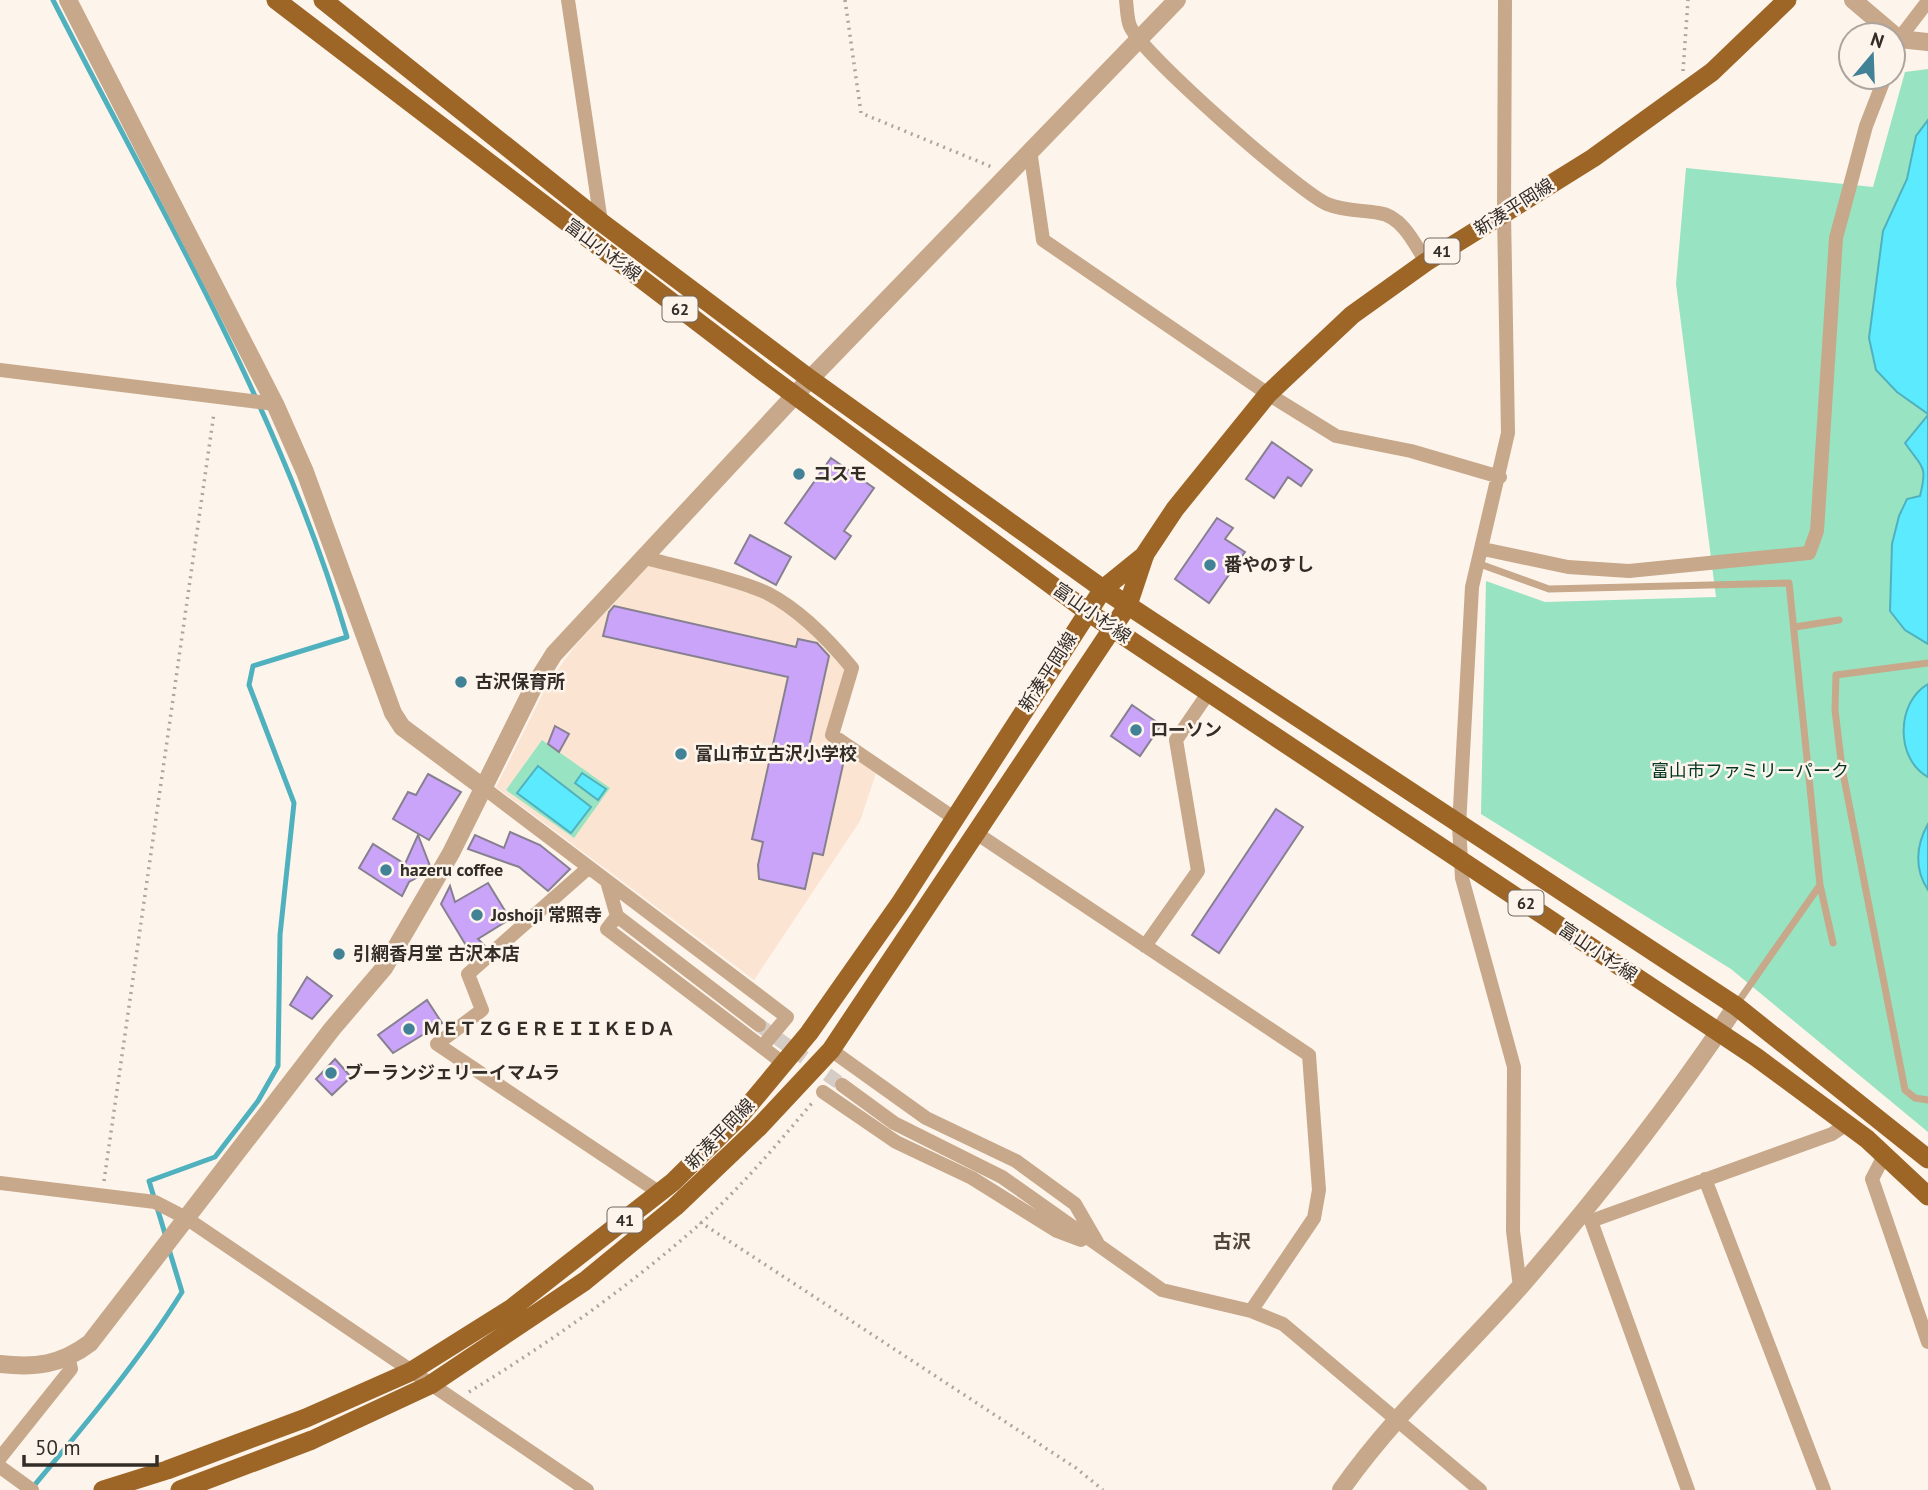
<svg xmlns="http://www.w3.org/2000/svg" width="1928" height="1490" font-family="'PT Sans','Noto Sans JP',sans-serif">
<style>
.built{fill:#fbe5d2}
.green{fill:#98e3c1}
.water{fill:#5ceaff;stroke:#50b1be;stroke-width:2}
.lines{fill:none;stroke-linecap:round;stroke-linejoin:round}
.stream{stroke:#50b1be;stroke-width:5}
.building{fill:#caa4f8;stroke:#878090;stroke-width:2}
.minor-tunnel{stroke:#d5ccc5;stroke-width:14;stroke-dasharray:14 7;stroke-linecap:butt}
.path{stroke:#ada59e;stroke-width:3.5;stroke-dasharray:2 5;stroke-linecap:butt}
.service{stroke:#c7a88a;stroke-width:7}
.minor{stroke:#c7a88a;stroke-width:14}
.tertiary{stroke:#c7a88a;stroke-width:18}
.primary{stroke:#9d6626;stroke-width:19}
.poi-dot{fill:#428296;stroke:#fdf4ec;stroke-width:2.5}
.labels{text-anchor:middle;stroke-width:5;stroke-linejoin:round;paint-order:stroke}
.shield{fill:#fdf4ec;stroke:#706963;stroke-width:2}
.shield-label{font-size:16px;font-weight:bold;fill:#332d28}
.street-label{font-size:18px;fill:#332d28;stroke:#fdf4ec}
.poi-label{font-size:18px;font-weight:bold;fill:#332d28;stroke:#fdf4ec;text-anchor:start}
.park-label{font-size:18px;fill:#033725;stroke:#fdf4ec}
.neighbourhood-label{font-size:19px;font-weight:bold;fill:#52453a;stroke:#fdf4ec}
</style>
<rect width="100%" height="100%" fill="#fdf4ec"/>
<!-- built -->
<path class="built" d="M651,563l127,38 68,64 -21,71 51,37 -16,48 -106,159 -258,-193 51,-102 27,-38z"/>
<!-- green -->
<path class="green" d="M1928,69v1063l-197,-163 -250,-155 5,-233 59,21 171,-5 -40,-313 10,-116 187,19 32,-115z
M542,740l68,48 -36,50 -68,-48z"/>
<!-- water -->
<path class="water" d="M1928,120v294l-31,-22 -21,-22 -7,-32 14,-107 24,-52 9,-43z
M1928,415v229l-23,-14 -15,-19 2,-67 7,-28 8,-17 13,-3c8,-32 2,-28 -15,-53z
M1928,684v93c-33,-18 -32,-75 0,-93z
M538,766l53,41 -20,26 -54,-40z
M582,773l24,16 -8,11 -23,-17z
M1928,824v66c-14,-21 -12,-45 0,-66z"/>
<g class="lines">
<!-- stream -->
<path class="stream" d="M53,0c106,208 228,412 294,637l-94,29 -4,19 45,118 -14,132 -2,131 -20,35 -43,56 -66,24 17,56
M32,1488c53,-63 107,-127 150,-196l-14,-46"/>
</g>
<!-- building -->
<path class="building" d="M1272,442l40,28 -11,16 -13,-9 -14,21 -28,-19z
M831,458l43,30 -30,43 7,5 -16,23 -50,-36z
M1217,518l16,10 -8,11 20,13 -36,51 -34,-24z
M750,535l41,22 -15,28 -41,-22z
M614,606l182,41 2,-8 19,4 12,13 -21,95 36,9 -21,95 -10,-2 -8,36 -46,-10 -1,-14 5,-23 -11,-3 36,-162 -185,-41 6,-24z
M1132,705l29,20 -21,31 -29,-20z
M555,726l14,8 -10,18 -11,-8z
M428,774l33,18 -32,48 -36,-21 15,-27 8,3z
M1276,809l27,18 -84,126 -27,-18z
M510,832l30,13 30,24 -22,22 -29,-24 -51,-18 7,-14 29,13z
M418,835l12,31 -3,6 -18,10 -7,14 -43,-28 14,-24 32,20z
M488,883l22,36 -32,20 7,7 -12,11 -32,-53 9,-18 5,16z
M307,977l25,19 -20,23 -22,-14z
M427,1000l15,23 -49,30 -15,-18z
M335,1059l16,18 -19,18 -16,-16z"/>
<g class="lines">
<!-- minor-tunnel -->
<path class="minor-tunnel" d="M759,1025l83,60"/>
<!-- path -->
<path class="path" d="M845,0l16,113 131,54
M1683,71l5,-71
M104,1181l110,-768
M700,1222l376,246 27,22
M469,1392c85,-52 168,-111 242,-178 36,-34 69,-73 101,-111"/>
<!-- service -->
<path class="service" d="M1477,563l72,26 240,-6 31,302 13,58
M1795,627l44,-7
M1928,663l-92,12 -1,35 7,58 63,322 10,8 13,2
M1736,1005l84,-120"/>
<!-- minor -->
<path class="minor" d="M568,0l33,222
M1126,0c1,8 1,19 4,26 10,26 169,166 197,178 17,7 35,6 52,9 23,3 36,31 47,49
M1505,0l-1,214 4,219 -36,154 -13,239 3,52 52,189 -1,164 7,56
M1893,55l6,-16 29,-38
M1030,150l13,90 225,154 68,42 75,15 89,26
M0,370l275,34
M1483,549l85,18 61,4 180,-18 8,-22 19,-293 30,-112 19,-49
M642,557c36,10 93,21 125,36 33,17 62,47 85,75l-20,67 122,83
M484,788l303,229 -25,30
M976,833l333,222 10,135 -5,28 -63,93
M587,869l-119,105 14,36 -45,34 223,149
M608,885l9,31 142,109
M617,916l-10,13 176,134
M1145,946l53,-75 -22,-131 33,-48
M831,1050l95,68 90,43 59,43 22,38
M842,1085l52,38 108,54 160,113 89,21 32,13 197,166
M823,1092l73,50 76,36 85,53 24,9
M1885,1154l-13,25 56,163
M1705,1179l119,311
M0,1183l155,19 31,16 401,272
M1582,1211l9,10 97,269
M1591,1221l241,-87 15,-10
M0,1458l71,-89 -2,-9
M0,1467l32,23"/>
<!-- tertiary -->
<path class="tertiary" d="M68,0l207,404 30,68 88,241 9,14 82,61
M1853,0l46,39 29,3
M0,1364c35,4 61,1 90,-21l242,-314 52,-61 67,-115 83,-167 20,-32 256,-275 367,-379
M1341,1490c52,-74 119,-135 179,-203 77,-89 151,-183 216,-281"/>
<!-- primary -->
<path class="primary" d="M276,0l486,371 326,241 668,445 111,82 61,57
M323,0l278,222 209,157 293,210 633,417 192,153
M103,1490l64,-20 139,-52 104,-46 102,-64 161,-126 66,-65 70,-84 92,-131 202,-313 42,-34
M180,1490l132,-50 118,-55 155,-104 90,-74 84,-80 72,-77 297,-445 17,-51 30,-45 93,-115 84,-79 74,-53 167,-104 119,-86 75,-72"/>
</g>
<!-- markers -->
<g class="poi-dot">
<circle cx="799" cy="474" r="7"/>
<circle cx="1210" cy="565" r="7"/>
<circle cx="461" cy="682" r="7"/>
<circle cx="1136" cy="730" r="7"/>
<circle cx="681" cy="754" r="7"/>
<circle cx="386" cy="870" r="7"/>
<circle cx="477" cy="915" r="7"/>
<circle cx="339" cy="954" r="7"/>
<circle cx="409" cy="1029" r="7"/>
<circle cx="331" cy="1073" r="7"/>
</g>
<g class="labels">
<!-- shield labels -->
<g class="shield">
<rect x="1424.5" y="238.5" width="35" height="25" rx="5"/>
<rect x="662.5" y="296.5" width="35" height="25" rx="5"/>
<rect x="1508.5" y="890.5" width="35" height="25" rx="5"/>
<rect x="607.5" y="1207.5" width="35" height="25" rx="5"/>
</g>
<g class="shield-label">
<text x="1442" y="257">41</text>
<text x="680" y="315">62</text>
<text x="1526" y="909">62</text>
<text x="625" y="1226">41</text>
</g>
<!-- street labels -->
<g class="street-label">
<text transform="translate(1514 207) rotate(-32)" y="6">新湊平岡線</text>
<text transform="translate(603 250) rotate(37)" y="6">富山小杉線</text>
<text transform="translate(1092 613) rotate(35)" y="6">富山小杉線</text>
<text transform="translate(1048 672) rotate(-57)" y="6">新湊平岡線</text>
<text transform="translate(1598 952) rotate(34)" y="6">富山小杉線</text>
<text transform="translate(720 1134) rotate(-46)" y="6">新湊平岡線</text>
</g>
<!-- poi labels -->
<g class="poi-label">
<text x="813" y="480">コスモ</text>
<text x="1224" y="571">番やのすし</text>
<text x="475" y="688">古沢保育所</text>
<text x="1150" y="736">ローソン</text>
<text x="695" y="760">富山市立古沢小学校</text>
<text x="400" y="876">hazeru coffee</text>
<text x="491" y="921">Joshoji 常照寺</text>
<text x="353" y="960">引網香月堂 古沢本店</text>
<text x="423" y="1035">ＭＥＴＺＧＥＲＥＩＩＫＥＤＡ</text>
<text x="345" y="1079">ブーランジェリーイマムラ</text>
</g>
<!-- park labels -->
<g class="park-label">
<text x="1750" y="777">富山市ファミリーパーク</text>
</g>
<!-- neighbourhood labels -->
<g class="neighbourhood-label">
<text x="1232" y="1248">古沢</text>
</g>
</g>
<!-- north arrow -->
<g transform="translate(1872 56) rotate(19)"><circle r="33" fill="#fdf4ec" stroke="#aca49e" stroke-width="2"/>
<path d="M0-5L12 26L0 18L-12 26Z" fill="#428296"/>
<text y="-10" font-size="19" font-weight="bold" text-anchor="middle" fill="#332d28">N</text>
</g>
<!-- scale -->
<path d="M24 1455v10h133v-10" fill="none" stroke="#332d28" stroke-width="3.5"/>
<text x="35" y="1455" font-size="21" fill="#332d28" stroke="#fdf4ec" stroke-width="5" paint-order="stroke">50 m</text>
</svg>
